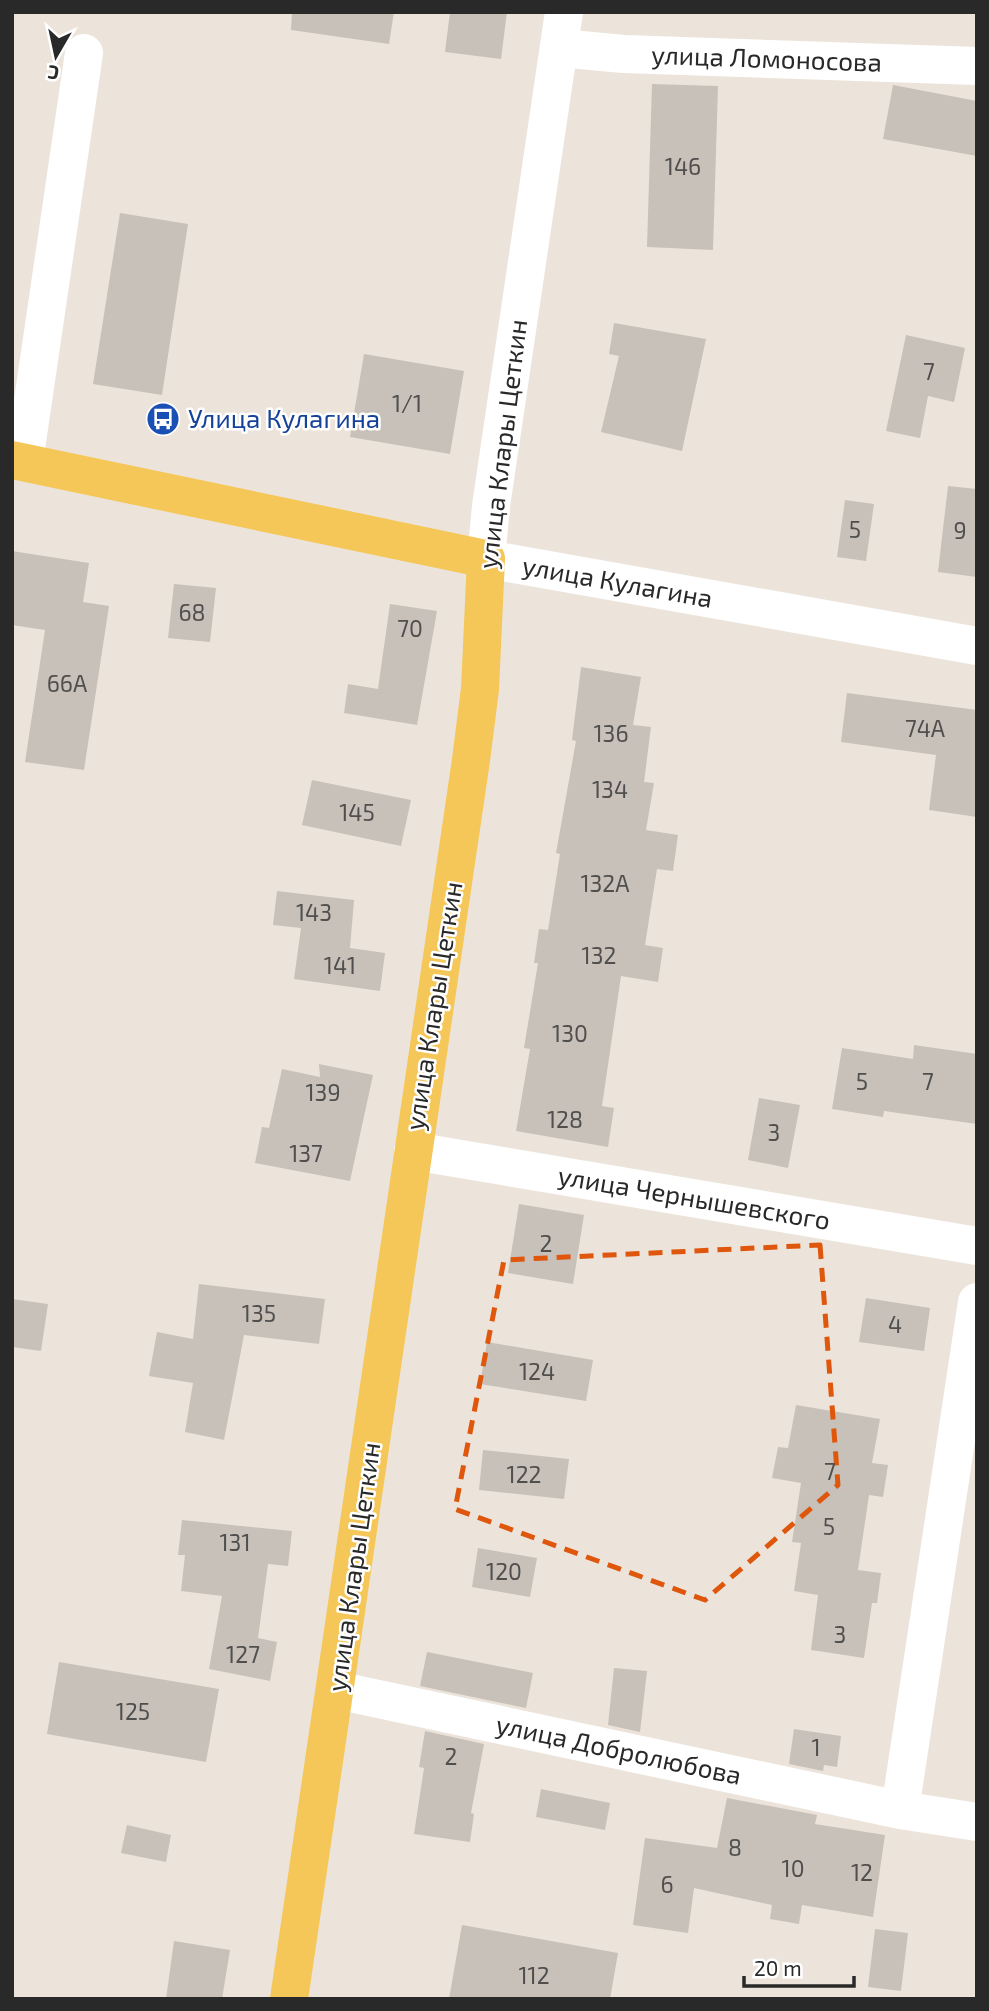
<svg xmlns="http://www.w3.org/2000/svg" width="989" height="2011" font-family="'Exo 2',sans-serif">
<style>
.building{fill:#c7c1ba}
.lines{fill:none;stroke-linecap:round;stroke-linejoin:round}
.minor{stroke:#fff;stroke-width:38}
.major{stroke:#f4c758;stroke-width:38}
.marked{fill:none;stroke:#de570d;stroke-width:5;stroke-dasharray:14 9;stroke-linejoin:round}
.labels{text-anchor:middle;stroke-width:5;stroke-linejoin:round;paint-order:stroke}
.number-label{font-size:23px;fill:#504f4d}
.street-label{font-size:26px;fill:#292929;stroke:#fff}
.transit-label{font-size:26px;fill:#164399;stroke:#fff;text-anchor:start}
</style>
<rect width="100%" height="100%" fill="#ece4db"/>
<!-- building -->
<path class="building" d="M292,12h102l-5,32 -98,-14z
M450,12h57l-6,47 -56,-7z
M652,84l66,2 -5,164 -66,-3z
M893,85l84,16v55l-94,-17z
M120,213l68,11 -26,171 -69,-11z
M614,323l92,16 -24,112 -81,-19 18,-76 -10,-2z
M906,335l59,13 -11,54 -26,-6 -8,42 -34,-7z
M364,354l100,17 -14,83 -100,-17z
M948,486l29,3v88l-39,-5z
M845,500l29,4 -8,57 -29,-4z
M12,551l77,12 -6,39 26,4 -25,164 -59,-8 20,-132 -33,-5z
M174,584l42,4 -6,54 -42,-4z
M390,604l47,7 -20,114 -73,-12 4,-29 30,5z
M581,667l60,10 -8,48 18,2 -7,55 10,1 -8,47 32,5 -5,36 -16,-2 -12,76 18,3 -5,34 -37,-6 -19,130 12,2 -6,39 -92,-16 14,-82 -6,-1 14,-85h-4l5,-34 9,1 12,-76 -4,-1 20,-112 -4,-1z
M847,693l130,17v107l-48,-7 7,-55 -95,-13z
M312,780l99,20 -10,46 -99,-21z
M277,891l77,9 -4,48 35,5 -5,38 -86,-12 7,-51 -28,-3z
M914,1045l63,9v70l-93,-13 -1,6 -51,-8 10,-61 71,11z
M319,1064l54,11 -23,106 -95,-18 7,-36 7,1 13,-59 38,8z
M759,1098l41,7 -12,63 -40,-8z
M519,1204l65,11 -11,69 -65,-11z
M199,1284l126,15 -6,45 -75,-9 -20,105 -39,-8 8,-49 -44,-7 8,-44 36,7z
M866,1298l64,10 -6,43 -65,-9z
M12,1299l36,5 -7,47 -29,-4z
M487,1342l106,18 -7,41 -106,-17z
M796,1405l84,14 -8,44 16,2 -5,32 -14,-2 -11,75 23,3 -4,30h-5l-8,55 -53,-8 7,-55 -24,-4 7,-48 -9,-1 9,-59 -29,-5 6,-31 10,1z
M483,1450l86,9 -5,40 -85,-9z
M182,1520l110,11 -4,35 -20,-2 -10,74 19,4 -7,39 -61,-12 13,-73 -41,-5 4,-36h-7z
M478,1548l59,10 -7,39 -58,-10z
M427,1652l106,21 -7,35 -106,-22z
M59,1662l160,27 -13,73 -159,-28z
M614,1668l33,3 -7,61 -32,-7z
M794,1729l47,7 -4,31 -13,-2 -1,6 -34,-7z
M425,1731l59,13 -13,69 3,1 -4,28 -56,-8 10,-66 -5,-1z
M541,1789l69,14 -5,27 -69,-13z
M727,1798l90,17 -2,9 70,11 -12,82 -71,-12 -3,19 -29,-5 2,-14 -78,-17 -6,45 -55,-8 12,-87 72,10z
M127,1825l44,10 -5,27 -45,-9z
M462,1925l156,28 -8,46h-161z
M875,1929l33,4 -7,58 -33,-4z
M174,1941l56,9 -8,49h-56z"/>
<g class="lines">
<!-- minor -->
<g class="minor">
<path id="s1" d="M564,12l-73,494 -5,53 491,87"/>
<path id="s2" d="M559,48l65,6 353,12"/>
<path d="M24,462l60,-409"/>
<path id="s3" d="M413,1151l564,95"/>
<path id="s4" d="M336,1690l564,120 77,12"/>
<path d="M900,1810l77,-508"/>
</g>
<!-- major -->
<path class="major" d="M12,460l474,99 -6,130 -9,71 -182,1239"/>
</g>
<!-- marked area -->
<path class="marked" d="M820,1245l18,240 -133,115 -250,-91 49,-249z"/>
<!-- icons -->
<defs>
<symbol id="bus-disc" viewBox="-11 -11 22 22"><circle r="9.5" fill="#1a4fb4" stroke="#fff"/><path d="M-5-6H5V4H4V6H2V4H-2V6H-4V4H-5ZM-3.5-4V0h7V-4ZM-3.5 1.2v1.5H-2V1.2ZM2 1.2v1.5H3.5V1.2Z" fill="#fff"/></symbol>
</defs>
<g fill-rule="evenodd">
<use href="#bus-disc" x="144" y="400" width="38" height="38"/>
</g>
<g class="labels">
<!-- number labels -->
<g class="number-label">
<text x="683" y="175">146</text>
<text x="929" y="380">7</text>
<text x="407" y="412">1/1</text>
<text x="855" y="538">5</text>
<text x="960" y="539">9</text>
<text x="192" y="621">68</text>
<text x="410" y="637">70</text>
<text x="67" y="692">66А</text>
<text x="925" y="737">74А</text>
<text x="611" y="742">136</text>
<text x="610" y="798">134</text>
<text x="357" y="821">145</text>
<text x="605" y="892">132А</text>
<text x="314" y="921">143</text>
<text x="599" y="964">132</text>
<text x="340" y="974">141</text>
<text x="570" y="1042">130</text>
<text x="862" y="1090">5</text>
<text x="928" y="1090">7</text>
<text x="323" y="1101">139</text>
<text x="565" y="1128">128</text>
<text x="774" y="1141">3</text>
<text x="306" y="1162">137</text>
<text x="546" y="1252">2</text>
<text x="259" y="1322">135</text>
<text x="895" y="1333">4</text>
<text x="537" y="1380">124</text>
<text x="830" y="1480">7</text>
<text x="524" y="1483">122</text>
<text x="829" y="1535">5</text>
<text x="235" y="1551">131</text>
<text x="504" y="1580">120</text>
<text x="840" y="1643">3</text>
<text x="243" y="1663">127</text>
<text x="133" y="1720">125</text>
<text x="816" y="1756">1</text>
<text x="451" y="1765">2</text>
<text x="735" y="1856">8</text>
<text x="793" y="1877">10</text>
<text x="862" y="1881">12</text>
<text x="667" y="1893">6</text>
<text x="534" y="1984">112</text>
</g>
<!-- street labels -->
<g class="street-label">
<text dy="9" stroke="none"><textPath href="#s2" startOffset="208">улица Ломоносова</textPath></text>
<text transform="translate(503 444) rotate(-83)" y="9">улица Клары Цеткин</text>
<text dy="9" stroke="none"><textPath href="#s1" startOffset="686">улица Кулагина</textPath></text>
<text transform="translate(434 1006) rotate(-81)" y="9">улица Клары Цеткин</text>
<text dy="9" stroke="none"><textPath href="#s3" startOffset="285">улица Чернышевского</textPath></text>
<text transform="translate(354 1567) rotate(-82)" y="9">улица Клары Цеткин</text>
<text dy="9" stroke="none"><textPath href="#s4" startOffset="289">улица Добролюбова</textPath></text>
</g>
<!-- transit labels -->
<g class="transit-label">
<text x="188" y="428">Улица Кулагина</text>
</g>
</g>
<!-- border -->
<rect width="989" height="2011" fill="none" stroke="#292929" stroke-width="28"/>
<!-- north arrow -->
<g transform="translate(56 56) rotate(189)" stroke="#ffffff" stroke-width="5" paint-order="stroke">
<path d="M0-5L12 26L0 18L-12 26Z" fill="#292929"/>
<text y="-10" font-size="19" font-weight="bold" text-anchor="middle" fill="#292929">С</text>
</g>
<!-- scale -->
<path d="M744 1976v10h110v-10" fill="none" stroke="#292929" stroke-width="3.5"/>
<text x="754" y="1976" font-size="21" fill="#292929" stroke="#ffffff" stroke-width="5" paint-order="stroke">20 m</text>
</svg>
